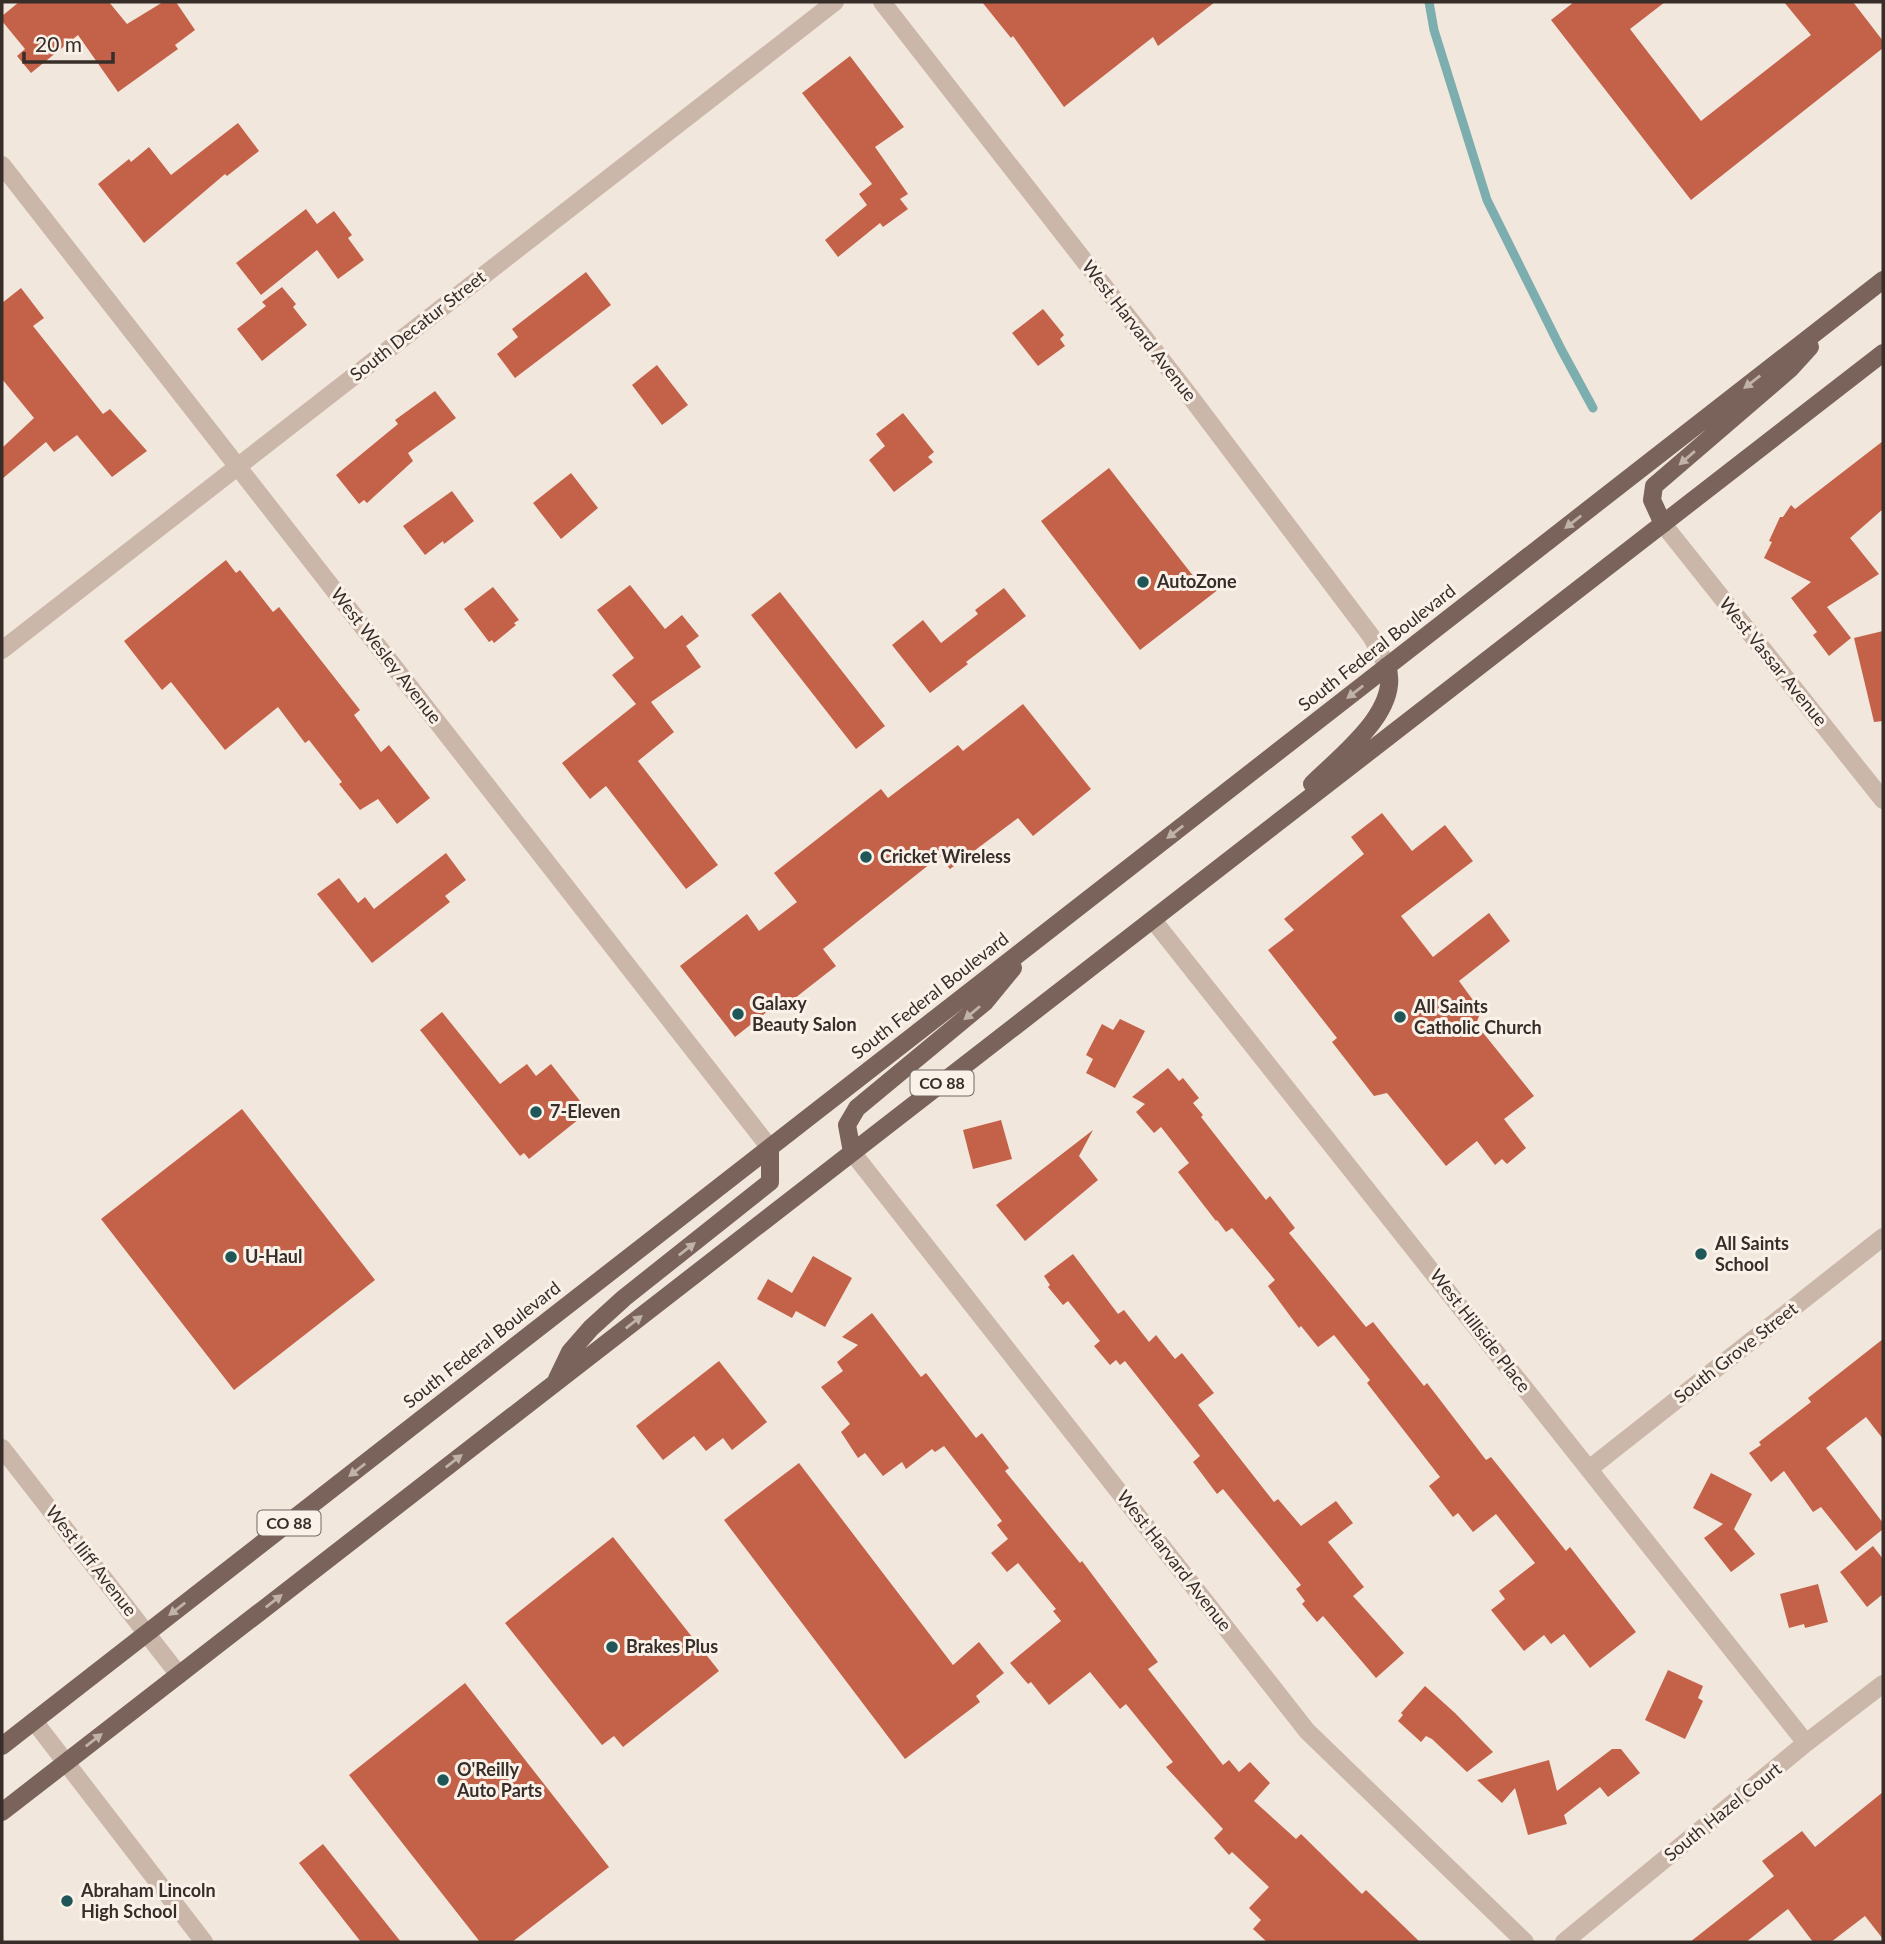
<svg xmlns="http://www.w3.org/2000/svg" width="1885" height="1944" font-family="Lato,sans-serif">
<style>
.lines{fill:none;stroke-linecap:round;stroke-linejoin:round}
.stream{stroke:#7caeaf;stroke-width:9}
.building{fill:#c46249}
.minor{stroke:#cab7a9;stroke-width:18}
.tertiary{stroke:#cab7a9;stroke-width:18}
.primary{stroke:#79635a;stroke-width:18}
.oneway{fill:#c0b1a9}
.poi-dot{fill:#1f5758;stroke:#faf1e9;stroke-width:2.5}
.labels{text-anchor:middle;stroke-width:6;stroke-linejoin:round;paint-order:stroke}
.shield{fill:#faf1e9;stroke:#726863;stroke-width:2}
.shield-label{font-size:16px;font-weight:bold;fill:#372d29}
.street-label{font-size:18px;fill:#372d29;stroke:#faf1e9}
.poi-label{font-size:18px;font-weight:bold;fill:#372d29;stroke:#faf1e9;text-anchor:start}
</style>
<rect width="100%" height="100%" fill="#f2e7dd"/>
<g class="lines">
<!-- stream -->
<path class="stream" d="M1429,2l5,28 53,170 74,149 32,59"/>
</g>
<!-- building -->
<path class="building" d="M19,2h90l18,22 36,-22h13l19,28 -20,15 3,4 -60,43 -40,-57 -47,38 -14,-17 8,-7 -23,-28v-5z
M982,2h233l-57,44 -5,-9 -89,70 -51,-71 -2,2z
M1574,2h91l-35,27 71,92 110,-86 -27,-33h69l30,39v7l-192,152 -140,-180z
M850,56l54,71 -29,20 33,47 -8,5 8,10 -25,18 -3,-4 -42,34 -13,-17 42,-35 -8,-11 13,-10 -70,-91z
M238,123l21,28 -32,25 -2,-2 -81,69 -46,-59 31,-25 2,3 18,-15 22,28z
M306,209l11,15 17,-13 18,24 -4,3 16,22 -26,19 -21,-29 -56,45 -25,-32z
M586,272l25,33 -96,73 -18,-24 21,-17 -6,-8z
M282,287l14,17 -3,3 14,18 -45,36 -25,-32 29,-23 -4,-4z
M21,288l23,30 -11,8 70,88 7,-5 37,42 -35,26 -35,-42 -23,17 -8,-10 -44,37v-31l32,-30 -32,-39v-76z
M1043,309l21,26 -4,4 5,7 -27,20 -26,-33z
M657,365l31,40 -26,20 -30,-40z
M435,391l21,27 -48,35 5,8 -46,42 -3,-3 -5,4 -23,-29 62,-51 -3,-4z
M903,413l31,39 -6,5 5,5 -39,30 -25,-32 16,-14 -9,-12z
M1883,441v68l-33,29 29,36 -52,33 24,31 -22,18 -16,-21 4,-3 -26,-34 20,-16 -47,-24 8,-16 -3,-1 11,-24h3l8,-12 4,4z
M1109,468l85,109 34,5 -88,68 -99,-129z
M571,473l27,35 -37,31 -28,-36z
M452,491l22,30 -30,23 -1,-3 -18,14 -22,-29z
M226,560l10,13 4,-3 33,42 6,-5 81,103 -6,5 27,37 8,-7 41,53 -33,26 -19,-25 -18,11 -21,-26 3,-2 -33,-42 -4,3 -27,-36 -53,43 -54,-68 -9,8 -38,-49z
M630,585l35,44 17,-14 17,21 -13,10 15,21 -50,35 23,30 -36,29 80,104 -32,24 -80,-103 -16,13 -28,-36 74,-59 -24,-29 22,-17 -37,-48z
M493,587l26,33 -5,3 2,2 -22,18 -2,-3 -3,2 -25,-33z
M1004,588l22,28 -60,46 2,2 -38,29 -38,-48 31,-25 18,23 37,-29 -3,-4z
M780,592l105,134 -29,23 -105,-134z
M1883,631v90l-9,1 -20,-84z
M1023,704l68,85 -58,47 -15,-18 -68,51 -10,-13 -117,93 13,17 -55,43 -4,-5 -42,33 -55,-71 67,-52 12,17 38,-29 -23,-29 107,-84 7,9 70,-53 5,6z
M1382,813l30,38 33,-26 28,36 -72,55 32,41 56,-44 21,28 -51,40 22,30 -5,13 58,72 -30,23 22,29 -19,16 -5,-5 -7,6 -18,-24 -31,25 -59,-73 -13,3 -42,-54 5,-4 -69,-88 26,-20 -10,-11 80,-65 -13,-17z
M446,853l20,27 -21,16 5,6 -78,61 -55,-69 22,-16 19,25 7,-6 9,12z
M442,1012l58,72 27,-20 9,12 15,-12 33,42 -4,4 4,5 -55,44 -5,-6 -4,3 -100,-126z
M1120,1019l25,12 -30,57 -29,-15 7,-14 -7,-4 16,-31 11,6z
M1168,1068l11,13 4,-3 16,20 -6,5 10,12 -2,2 65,83 4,-4 25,32 -6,5 77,94 7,-5 51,64 3,-3 7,9 52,68 5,-3 75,94 4,-4 66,85 -46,36 -26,-34 -13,10 -7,-9 -20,16 -33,-41 14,-11 -6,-8 36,-28 -39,-49 -23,18 -15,-19 -5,4 -24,-31 11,-9 -73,-94 3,-3 -36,-45 -16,12 -17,-21 -2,2 -31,-42 7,-6 -43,-52 -6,4 -9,-12 -1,1 -38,-49 11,-9 -28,-36 -7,6 -18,-21 9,-8 -13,-7z
M242,1109l133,171 -141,110 -133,-171z
M1001,1120l11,39 -39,10 -10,-39z
M1093,1130l-14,26 19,24 -73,61 -29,-36z
M1073,1254l45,60 6,-4 25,32 7,-7 19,24 7,-6 32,40 -16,12 76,97 4,-3 23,27 35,-25 17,22 -25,19 36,45 -11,9 51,57 -28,25 -53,-62 -6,6 -15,-18 3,-3 -9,-12 5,-4 -78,-96 -6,5 -24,-32 7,-6 -75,-95 -5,4 -4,-5 -6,5 -16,-19 6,-5 -32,-40 -5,4 -15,-18 2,-2 -6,-9z
M813,1256l39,22 -27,49 -29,-16 -4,7 -35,-19 11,-20 24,14z
M872,1313l49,64 5,-4 50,65 6,-5 27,35 -4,3 75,92 2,-2 76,101 -10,7 75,96 6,-5 10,12 11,-10 20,21 -16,18 42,38 5,-5 61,60 4,-4 54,52h-153l-14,-13 8,-9 -12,-12 20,-21 -37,-35 -3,3 -15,-17 9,-9 -57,-62 7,-5 -47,-58 -6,5 -30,-37 -41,33 -18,-23 -3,2 -18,-21 51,-42 -8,-10 3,-2 -38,-46 -11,9 -16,-19 17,-14 -11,-14 5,-4 -58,-75 -9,6 -3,-3 -26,20 -4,-7 -19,14 -18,-23 -7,5 -17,-26 9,-8 -29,-37 22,-16 -6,-9 21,-17 -16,-8z
M1883,1339v100l-17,-22 -40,31 57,75v6l-27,22 -35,-44 -8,5 -29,-41 -13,11 -22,-29 12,-8 -2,-3 52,-40 -3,-4z
M719,1361l48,61 -35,28 -9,-12 -17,13 -12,-15 -31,24 -27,-34z
M799,1463l154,202 26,-23 25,31 -28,23 4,6 -75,57 -181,-239z
M1711,1473l41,21 -18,35 21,25 -24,18 -27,-34 19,-14 -30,-16z
M613,1537l106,134 -96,76 -9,-11 -12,9 -97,-122z
M1873,1546l10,13v35l-16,13 -27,-35z
M1818,1584l10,38 -23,6 -1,-4 -15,4 -9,-34z
M1668,1670l35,16 -5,12 5,3 -18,38 -40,-19z
M465,1683l144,184 -97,75h-32l-131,-167z
M1425,1686l30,27 38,39 -26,20 -35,-33 -6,-3 -5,6 -23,-21 5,-6 -2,-2z
M1612,1749h9l19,24 -32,24 -8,-10 -36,28 3,9 -39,11 -13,-47 -13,15 -25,-23 72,-20 8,31z
M1883,1792v147l-18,-23 -34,26h-18l-25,-33 -42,33h-56l84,-66 -12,-15 40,-30 13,16z
M323,1844l78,98h-40l-62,-79z"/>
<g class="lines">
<!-- minor -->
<path class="minor" d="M882,2l304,389 185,245 16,30
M2,165l768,983
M1663,524l220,276
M2,650l833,-648
M1153,920l653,823
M2,1448l177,227
M1589,1469l294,-232
M34,1721l170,221
M1564,1942l242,-199 77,-59"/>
<!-- tertiary -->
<path class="tertiary" d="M852,1152l455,579 218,211"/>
<!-- primary -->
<path class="primary" d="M1663,524l-11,-24 2,-14 136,-117 20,-22
M1312,784c28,-28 90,-74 75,-118
M852,1152l-5,-27 10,-17 128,-106 28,-34
M557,1379l13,-27 21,-24 33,-30 146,-116v-34
M2,1746l1881,-1466
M2,1812l1881,-1459"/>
</g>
<!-- one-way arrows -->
<defs><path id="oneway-solid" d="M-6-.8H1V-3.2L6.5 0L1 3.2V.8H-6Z" transform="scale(1.75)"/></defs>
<g class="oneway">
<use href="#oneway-solid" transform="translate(1752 382) rotate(142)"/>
<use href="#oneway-solid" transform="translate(1687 458) rotate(139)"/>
<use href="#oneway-solid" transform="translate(1573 522) rotate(142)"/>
<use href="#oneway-solid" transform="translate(1355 692) rotate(142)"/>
<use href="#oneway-solid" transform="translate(1175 832) rotate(142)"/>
<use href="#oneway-solid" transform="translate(972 1013) rotate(140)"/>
<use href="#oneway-solid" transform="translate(687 1249) rotate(-38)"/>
<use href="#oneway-solid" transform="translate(634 1322) rotate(-38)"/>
<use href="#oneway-solid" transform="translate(454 1461) rotate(-38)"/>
<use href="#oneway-solid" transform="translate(357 1470) rotate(142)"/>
<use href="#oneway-solid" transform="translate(274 1601) rotate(-38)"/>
<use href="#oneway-solid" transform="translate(177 1609) rotate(142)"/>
<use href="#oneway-solid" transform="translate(94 1740) rotate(-38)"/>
</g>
<!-- markers -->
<g class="poi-dot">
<circle cx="1143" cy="582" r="7"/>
<circle cx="866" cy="857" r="7"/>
<circle cx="738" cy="1014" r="7"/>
<circle cx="1400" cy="1017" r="7"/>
<circle cx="536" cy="1112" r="7"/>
<circle cx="1701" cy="1254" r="7"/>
<circle cx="231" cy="1257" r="7"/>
<circle cx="612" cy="1647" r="7"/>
<circle cx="443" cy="1780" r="7"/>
<circle cx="67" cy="1901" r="7"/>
</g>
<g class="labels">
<!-- shield labels -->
<g class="shield">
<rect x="910.5" y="1070.5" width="63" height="25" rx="5"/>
<rect x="257.5" y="1510.5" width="63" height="25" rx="5"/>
</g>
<g class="shield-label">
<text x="942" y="1089">CO 88</text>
<text x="289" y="1529">CO 88</text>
</g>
<!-- street labels -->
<g class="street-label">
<text transform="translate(418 326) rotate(-38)" y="6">South Decatur Street</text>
<text transform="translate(1139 331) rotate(52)" y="6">West Harvard Avenue</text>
<text transform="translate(1377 648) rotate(-38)" y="6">South Federal Boulevard</text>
<text transform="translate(386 656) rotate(52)" y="6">West Wesley Avenue</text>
<text transform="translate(1773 662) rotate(51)" y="6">West Vassar Avenue</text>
<text transform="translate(930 996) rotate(-38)" y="6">South Federal Boulevard</text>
<text transform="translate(1480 1331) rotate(52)" y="6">West Hillside Place</text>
<text transform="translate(482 1345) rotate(-38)" y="6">South Federal Boulevard</text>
<text transform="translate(1736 1353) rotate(-38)" y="6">South Grove Street</text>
<text transform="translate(91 1561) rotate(52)" y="6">West Iliff Avenue</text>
<text transform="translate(1174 1561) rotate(52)" y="6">West Harvard Avenue</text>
<text transform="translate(1723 1812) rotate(-39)" y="6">South Hazel Court</text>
</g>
<!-- poi labels -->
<g class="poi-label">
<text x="1157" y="588">AutoZone</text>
<text x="880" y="863">Cricket Wireless</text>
<text x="752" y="1010">Galaxy<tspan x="752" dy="21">Beauty Salon</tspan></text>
<text x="1414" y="1013">All Saints<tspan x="1414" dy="21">Catholic Church</tspan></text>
<text x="550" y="1118">7-Eleven</text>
<text x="1715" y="1250">All Saints<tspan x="1715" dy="21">School</tspan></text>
<text x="245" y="1263">U-Haul</text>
<text x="626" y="1653">Brakes Plus</text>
<text x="457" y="1776">O'Reilly<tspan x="457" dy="21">Auto Parts</tspan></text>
<text x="81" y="1897">Abraham Lincoln<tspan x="81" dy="21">High School</tspan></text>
</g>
</g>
<!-- border -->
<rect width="1885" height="1944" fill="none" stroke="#372d29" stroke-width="7"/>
<!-- scale -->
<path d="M24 52v10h89v-10" fill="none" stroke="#372d29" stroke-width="3.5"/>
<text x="35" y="52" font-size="21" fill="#372d29" stroke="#faf1e9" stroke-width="5" paint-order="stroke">20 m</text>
</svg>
